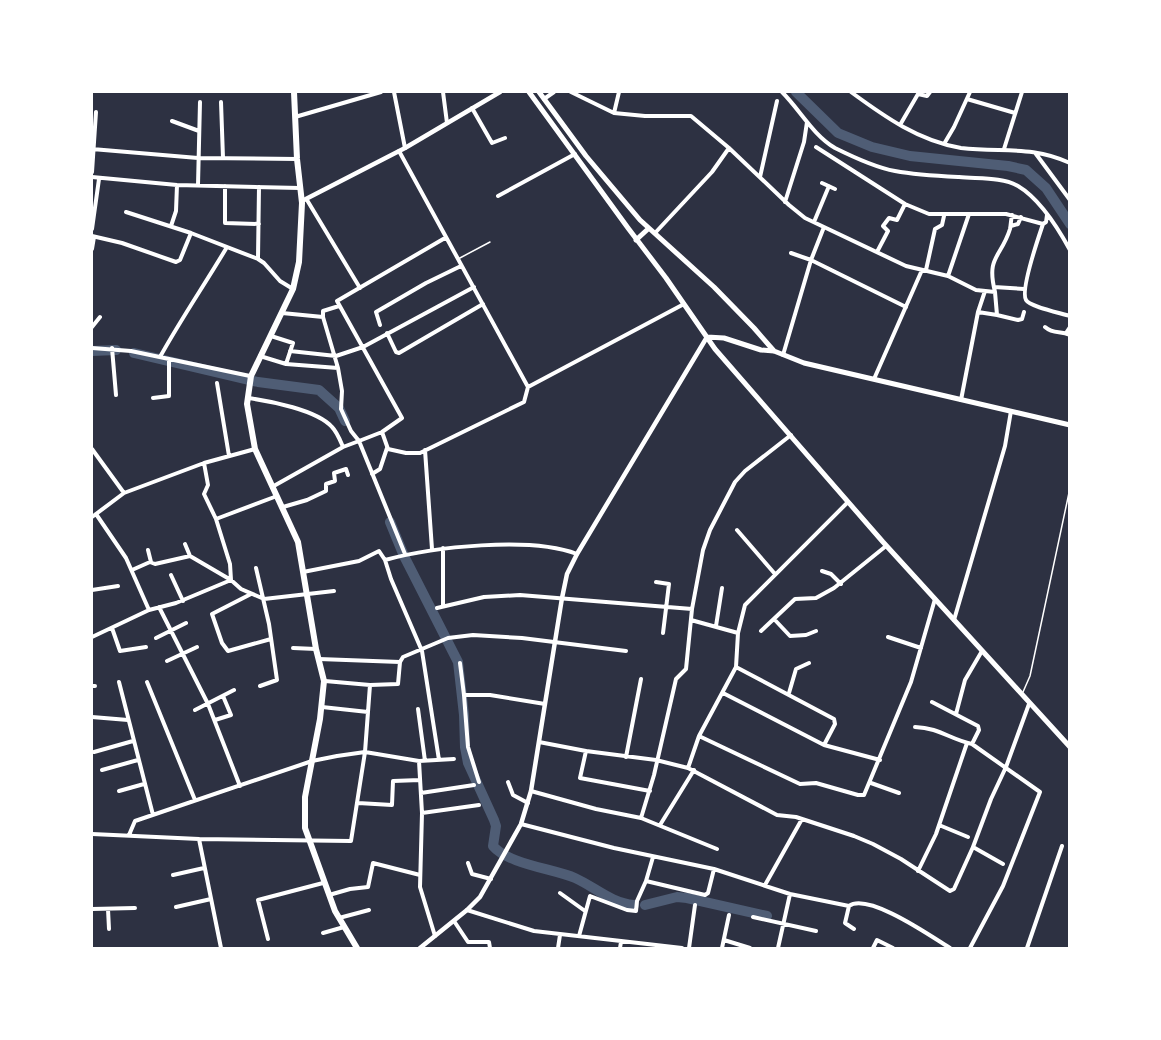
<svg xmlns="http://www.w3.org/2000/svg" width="1161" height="1040" font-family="'DM Sans',sans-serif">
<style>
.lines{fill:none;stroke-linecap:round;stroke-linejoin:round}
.river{stroke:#4f5d75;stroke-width:10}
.service{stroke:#fff;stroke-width:1.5}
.minor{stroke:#fff;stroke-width:4}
.tertiary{stroke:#fff;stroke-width:4.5}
.primary{stroke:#fff;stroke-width:5}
.trunk{stroke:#fff;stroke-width:6}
</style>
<rect width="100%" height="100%" fill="#2d3142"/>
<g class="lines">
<!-- river -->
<path class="river" d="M796,92l42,41 34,14 38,9 98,10 18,4 20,18 24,36
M92,351l24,-1
M134,353l124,29 61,8 20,18 6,13
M390,522l14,34 54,106 6,53 1,32 3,16 26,57 2,6 -3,20c15,18 61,23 82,32 20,9 36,25 59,27
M645,905l32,-8 10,1 80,18"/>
<!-- service -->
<path class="service" d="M458,259l32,-17
M1023,692l7,-16 40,-188"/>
<!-- minor -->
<path class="minor" d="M394,92l11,56
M443,92l4,31
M571,92l43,21 31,3h46l38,32 60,57 16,13 101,48 42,10 28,14 19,2 2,23 21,5 4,-1 2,-7
M782,92c18,18 31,43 53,56 16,8 43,20 60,23 21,4 43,5 64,6 19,2 43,0 59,9 22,13 40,42 52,64
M851,92c34,25 68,49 110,56 41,5 70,-3 109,15
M544,99l10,-7
M967,99l48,14
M221,102l2,56
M472,108l20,35 13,-5
M614,113l5,-21
M295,117l86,-25
M172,121l27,10
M900,125l18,-31 9,2 3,-4
M944,144l10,-17 16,-35
M816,147l89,57 24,10h77l37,10
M92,149l106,9 99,1
M1004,149l18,-57
M399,151l129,236 156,-83
M1036,154l34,46
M92,172l4,-60
M92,177l85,8 123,3
M760,177l17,-76
M822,183l13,6
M198,185l2,-83
M225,186v37l34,1
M498,196l77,-42
M307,200l53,88
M785,202l19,-60 3,-20
M126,212l65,21
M1047,215l-1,7 -3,2c-4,12 -23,66 -17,76 4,7 35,13 44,16
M814,222l15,-36
M171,226l5,-15 1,-26
M1011,226l7,-2 3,-7
M92,229l7,-50
M655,233l57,-61 17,-24
M92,236l30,7 54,19 4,-2 11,-27 67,26 6,4 16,18 13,8
M445,238l-108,63 65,117 -20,14 6,17 18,4h14l104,-51 4,-15
M92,249l2,-12
M877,252l11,-21 -5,-5 6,-8 8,2 8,-16
M791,253l20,7 95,47
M258,258l1,-71
M926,270l9,-41 7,-4 2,-9
M948,276l21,-62
M994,287l30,2
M995,292c-9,-36 6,-34 15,-63 1,-5 1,-10 2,-14
M978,312l7,-21
M282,313l41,4v-6l16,-5
M380,325l-4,-13 50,-29 35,-17
M92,327l8,-10
M1045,327c9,8 15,3 25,8
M387,333l9,19 3,1 84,-49
M1066,333l4,-6
M271,336l22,7 -7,21
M92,348l39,3 119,25
M112,348l4,47
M290,351l46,5 27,-9 111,-60
M783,355l28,-95 13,-33
M260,356l26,8 52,4
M160,357c21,-38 45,-73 67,-110
M874,379l48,-109
M217,383l12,73
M153,398l16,-2v-36
M248,398c22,3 69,12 84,29 5,5 8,13 11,20
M961,400l17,-88 19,3
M382,432l-23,9 46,113
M92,449l32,44
M425,450l7,99
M372,474l8,-5 7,-21
M272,487l71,-40 16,-6 -8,-10 -10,-22 1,-18 -4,-23 -15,-51
M283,507l24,-7 19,-9v-7l9,-3 -1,-8 12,-4 2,6
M96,514l30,44 23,52
M92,517l32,-24 80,-30 51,-14
M216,519l61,-23
M737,530l38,44
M185,544l5,12
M443,548v57
M148,550l3,12
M385,560l6,19 31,72 17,109
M256,568l13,56 8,56 -17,6
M132,570l18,-8 5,2 35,-8 41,24 -1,-16 -14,-45 -12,-25 4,-9 -4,-22
M822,571l9,3 10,10
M303,572l56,-11 20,-10 6,9c48,-13 145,-24 192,-6
M171,575l12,26
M656,582l13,2 -6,49
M92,590l26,-4
M251,594l-39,20 10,29 6,8 43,-12
M159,607l49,97 32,82
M437,608l47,-11 36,-2 172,14
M774,619l16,17 16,-1 10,-4
M691,620l47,13
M954,620l51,-174 6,-35
M716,626l6,-38
M112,628l8,23 26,-4
M761,631l34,-32 21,-1 18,-10 52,-42
M92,637l57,-27 27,-7 55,-23 10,9 23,10 70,-8
M888,637l33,11
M156,638l30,-15
M293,648l23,1
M319,659l81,3
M167,661l30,-14
M460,663l4,32h26l55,9
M736,667l98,52 1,5 -11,21
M325,681l45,4 28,-1 2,-22 3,-5 45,-19 25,-3 49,3 104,13
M119,682l34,133
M147,682l48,118
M92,686h3
M723,693l101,52 56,15
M789,693l7,-24 13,-6
M464,695l4,52 11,35
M932,702l46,24 1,4 -6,12
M322,707l46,5
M418,709l7,52
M195,710l39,-20
M956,714l9,-34 17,-29
M92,717l36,3
M215,720l16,-5 -8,-19
M915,727c25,1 34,12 57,17l68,48 -37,94 -33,62
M699,736l101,48 16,-1 42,12h6l47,-113 24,-83
M539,742l47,9 70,9 32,8 89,47 19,2 58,19 19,8 28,15 49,32 4,-2 19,-42 18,-48 15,-32 23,-63
M586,751l-6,27 70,13
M94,752l39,-11
M626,757l15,-78
M419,761l3,52 -2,74 15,49
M688,768l11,-32 37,-69 2,-34 7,-28 103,-103
M102,770l36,-10
M508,782l5,13 15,8
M871,783l28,10
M119,791l25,-7
M531,791l65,18 45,9 76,31
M421,793l53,-8
M358,803l34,2 1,-24 27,-1
M422,813l57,-8
M641,818l13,-43 22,-96 10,-10 6,-60 11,-59 7,-20 25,-48 10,-11 46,-36
M521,824l93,24 100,21 76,25 59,12c19,-14 83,31 101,42
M660,825l34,-55
M939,825l29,12
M92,834l107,5 152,2 14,-89 5,-67
M129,835l6,-14 177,-60 25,-5 28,-4 54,9 35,-2
M199,839l22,109
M973,847l30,17
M468,863l4,11 19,5
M918,871l18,-37 31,-91
M173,875l31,-7
M646,881l59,14 3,-2 6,-24
M765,885l37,-66
M560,893l25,18
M329,895l21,-6 18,-2 5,-24 47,12
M849,906l-4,17 9,6
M176,907l35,-8
M92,909l43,-1
M108,909l1,20
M467,910l67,21 148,17
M753,917l63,14
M339,918l30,-8
M454,921l14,21h21l1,6
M323,933l21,-6
M579,936l11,-40 37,14 9,1 1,-10 9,-20 7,-24
M268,939l-10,-39 65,-17
M724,940l26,8
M558,948l2,-13
M620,948l1,-6
M689,948l6,-43
M722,948l7,-33
M778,948l12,-54
M873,948l4,-8 16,8
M1027,948l35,-102"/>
<!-- tertiary -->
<path class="tertiary" d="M302,201l103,-53 95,-56
M420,948l47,-38 13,-13 41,-73 10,-33 31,-193 5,-24 10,-20 130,-217"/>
<!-- primary -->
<path class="primary" d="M529,92l99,136 38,50 49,71 168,193 187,205
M539,92l47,64 54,64 74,67 40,41 20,23
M636,240l12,-11
M707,337l17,1 37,12 13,1 30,12 266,62"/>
<!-- trunk -->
<path class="trunk" d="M294,92l3,67 5,44 -3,59 -6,27 -42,87 -4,28 8,45 43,93 18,107 8,32 -4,38 -15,78v31l30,83 22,37"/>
</g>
<!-- border -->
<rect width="1161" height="1040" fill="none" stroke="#ffffff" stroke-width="186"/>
</svg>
